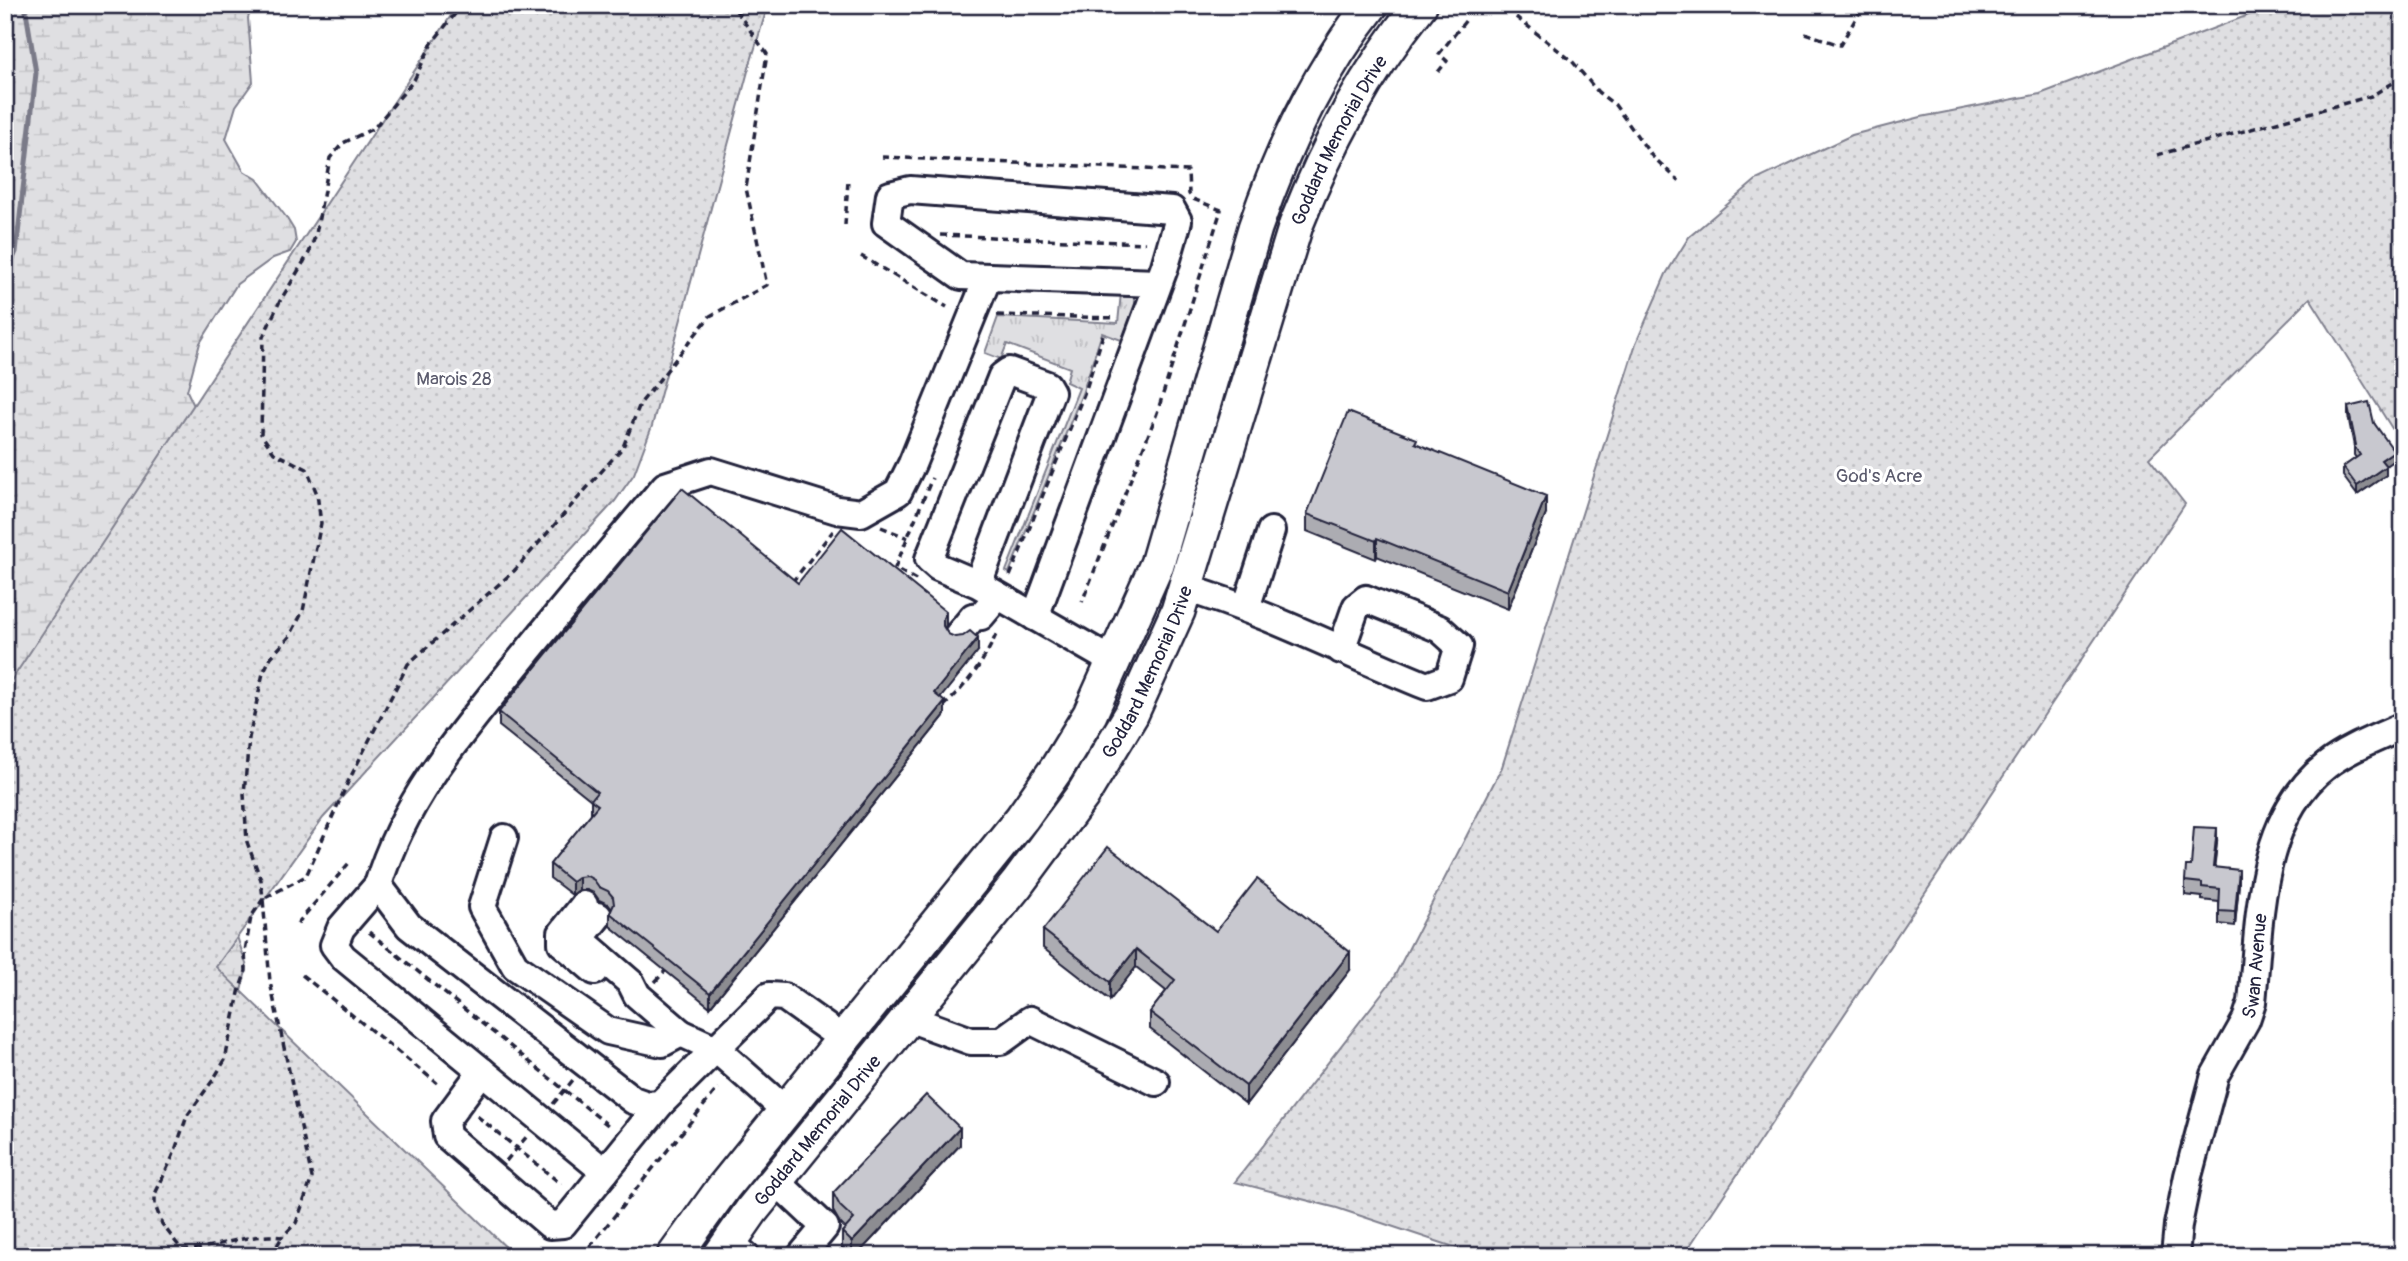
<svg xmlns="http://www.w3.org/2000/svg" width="2408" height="1261" font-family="Pangolin,sans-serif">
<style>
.grass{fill:url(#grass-tufts);stroke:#80808e;stroke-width:2}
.wetland{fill:url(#wetland-marsh);stroke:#80808e;stroke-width:2}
.park{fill:url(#park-dots);stroke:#80808e;stroke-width:2}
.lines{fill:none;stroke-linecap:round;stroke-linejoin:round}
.stream{stroke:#7a7a88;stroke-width:5}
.minor-casing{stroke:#22223b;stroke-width:32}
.major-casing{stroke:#22223b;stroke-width:38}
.path{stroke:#22223b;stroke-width:3.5;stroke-dasharray:7 5;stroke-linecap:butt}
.minor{stroke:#fff;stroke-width:26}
.major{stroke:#fff;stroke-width:33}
.wall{fill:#acacb2;stroke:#22223b;stroke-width:2}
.shaded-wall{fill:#8c8c91;stroke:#22223b;stroke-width:2}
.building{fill:#c8c8cf;stroke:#22223b;stroke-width:2}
.labels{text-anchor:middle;stroke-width:6;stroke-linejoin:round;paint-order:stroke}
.street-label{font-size:19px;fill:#22223b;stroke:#fff}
.park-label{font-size:19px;fill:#5b5b6d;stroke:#fff}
</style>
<defs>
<pattern id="grass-tufts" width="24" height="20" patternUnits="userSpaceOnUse" patternTransform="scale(1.75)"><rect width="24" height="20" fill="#dfdfe2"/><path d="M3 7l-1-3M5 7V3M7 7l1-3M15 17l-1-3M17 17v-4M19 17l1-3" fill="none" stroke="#bfbfc3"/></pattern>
<pattern id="wetland-marsh" width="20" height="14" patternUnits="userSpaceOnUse" patternTransform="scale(1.75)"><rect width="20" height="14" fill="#dfdfe2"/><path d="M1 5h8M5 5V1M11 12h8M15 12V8" fill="none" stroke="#bfbfc3"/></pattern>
<pattern id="park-dots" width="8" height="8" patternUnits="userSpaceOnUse" patternTransform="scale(1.75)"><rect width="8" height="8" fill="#dfdfe2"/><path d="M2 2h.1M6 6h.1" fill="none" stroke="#bfbfc3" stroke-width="1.8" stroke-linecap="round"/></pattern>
</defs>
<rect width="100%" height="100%" fill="#fff"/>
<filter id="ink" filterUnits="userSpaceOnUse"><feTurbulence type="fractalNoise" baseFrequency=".0143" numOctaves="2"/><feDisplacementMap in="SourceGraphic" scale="14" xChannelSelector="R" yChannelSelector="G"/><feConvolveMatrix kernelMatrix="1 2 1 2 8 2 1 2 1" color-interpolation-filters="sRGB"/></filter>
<g filter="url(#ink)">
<!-- grass -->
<path class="grass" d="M1121,293h9c13,13 2,32 -3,49l-25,-9 -20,61 -73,179 -3,-2 73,-183 -13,-6 4,-14 -63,-24 -6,15 -16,-6 13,-36 120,6z"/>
<!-- wetland -->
<path class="wetland" d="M5,5h248l-5,13 5,64 -17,24 -10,33 18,32 13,8 29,38 8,13 2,12 -6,10 -17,6 -36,26 -37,59 -13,48 10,21 32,500 18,55 -11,44 -231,-324z"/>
<!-- park -->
<path class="park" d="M458,5h310l-20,66 -96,355 -18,48 -19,27 -292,317 -107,149 299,289h-510v-566z
M2275,5h128v432l-5,1 -88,-140 -161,160 36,46 -502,752h-202l-144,-48 -102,-26 158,-203 109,-212 134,-424 30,-69 23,-37 67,-57 96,-45 69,-18 119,-23z"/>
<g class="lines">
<!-- stream -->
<path class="stream" d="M5,276l11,-24 20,-179 -11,-68"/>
<defs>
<g id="minor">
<path d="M978,584l73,-192 -4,-7 -38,-14 -7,5 -73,183 9,8 40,17 136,78"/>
<path d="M1185,588c84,25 162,66 242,98l22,-8 10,-32 -19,-17 -74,-30 -10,8 -15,43"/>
<path d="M1246,608l25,-77"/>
<path d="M1035,617l130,-351 13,-45 -6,-11 -262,-20 -20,5 -4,28 75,53 197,7"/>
<path d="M958,635l15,-18 8,-1 17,-20"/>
<path d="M504,838l-22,69 33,59 93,65 54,12 19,-10"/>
<path d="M378,885l-37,43 -7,17 9,12 262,215"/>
<path d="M584,905l-22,28v10l33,28"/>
<path d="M598,916l-15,19 4,10 44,38 6,12 44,38 35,16 69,61"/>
<path d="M908,1018l63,23h30l29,-21 126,62"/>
<path d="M843,1039l-59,-42 -15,-1 -109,108 -13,1 -14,-5 -224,-174 -31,-41c26,-88 88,-158 144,-227 47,-58 95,-115 143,-172l46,-15 126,39 24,3 37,-21 14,-28 76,-187"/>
<path d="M482,1071l-37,50 2,15 103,89 13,-1 97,-120"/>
<path d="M776,1181l49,46 -24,29"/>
<path d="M730,1242l16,14"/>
<path id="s1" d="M2175,1256l3,-31 10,-49 27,-101 31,-55 6,-18c8,-79 5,-184 75,-237 22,-17 51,-27 76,-39"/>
</g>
<g id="major">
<path d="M674,1256l49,-68 299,-370 35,-50 33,-54 67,-150 98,-336c27,-79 64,-157 116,-223"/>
<path id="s2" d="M720,1256l32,-46 265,-326 65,-88 49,-81 47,-104 118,-386c32,-81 69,-151 124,-220"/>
</g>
</defs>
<!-- minor casing -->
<use href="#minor" class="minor-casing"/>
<!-- major casing -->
<use href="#major" class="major-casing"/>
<!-- path -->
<path class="path" d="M1516,17l56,44 26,31 17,13 36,50 28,26
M1805,33l35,12 24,-40
M1438,72l9,-11 -8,-7 27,-34
M2157,155l214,-59 32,-19
M882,157l306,14 1,23 4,5 28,11 -64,203 -75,189
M845,225l3,-44
M940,235l205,8
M861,256l86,51
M997,315l120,3
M881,527l27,11
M1010,576l76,-187 17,-54
M916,580l-21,-12 37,-90
M792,582l41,-51
M943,707c25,-23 42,-46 55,-77
M297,924l52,-61
M369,932l240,194
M302,975l135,108
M655,982l10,-11
M553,1104l20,-24
M477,1116l84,68
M506,1161l22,-26
M182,1250c33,-1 66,-18 100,-13l14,-14 16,-45 -42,-196 -7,-83 43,-23 42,-94 60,-118 106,-93 109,-124 17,-43 70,-88 57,-31 -21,-97 21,-134 -35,-49
M180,1256l2,-6 -20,-26 -7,-19v-11l18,-38 14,-40 26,-36 12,-20 15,-72 6,-17 -1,-20 6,-34 12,-18 -2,-19 -14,-38 -3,-48 5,-56 14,-65 8,-16 19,-21 13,-25 18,-88 -4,-29 -10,-25 -33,-16 -13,-19 2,-97 17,-36 29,-48 7,-19 14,-76 13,-15 31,-15 40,-48 18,-37 30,-38
M271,1256l11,-19
M582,1256l136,-168"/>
<!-- minor -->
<use href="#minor" class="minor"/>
<!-- major -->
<use href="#major" class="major"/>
</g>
<!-- wall -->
<path class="wall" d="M2348,407l26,16 20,37 -9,6 1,9 -29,20 -14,-19v-9l13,-9 -2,-3v-9l-6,-30z
M1417,444l129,70 -38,95 -131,-53 -1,3 -69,-28v-17z
M798,583l148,42 -2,3 4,6 30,17 -38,47 5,17 -235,292 -100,-81v-13l2,-4 -4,-5 -9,-4 -5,-7 -7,-3h-8l-7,5 -22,-17v-14l41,-50v-14l-92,-74v-14z
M2217,842l-3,25 25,16 -4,43 -16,-2v-22l-17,-2v-3l-17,-2v-14l6,-15z
M1043,930l173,1 134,39 -104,134 -96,-75v-17l16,-21 -30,-24 -26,33 -67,-52z
M960,1145l-104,111h-8l-6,-6v-18l3,-4 -5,-5 -7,-12v-18z"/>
<!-- shaded-wall -->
<path class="shaded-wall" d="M2394,451v9l-13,9v-9z
M2386,466v9l-29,20v-9z
M1546,496v18l-38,95v-18z
M1377,538v18l-1,3v-18z
M946,612v13l-3,7v-14z
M978,638v13l-44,55v-13z
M945,702v13l-235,292v-14z
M2217,828v14l-4,39v-14z
M2239,870v13l-4,43v-14z
M579,877v13l-7,5v-13z
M1136,949v18l-26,33v-18z
M1350,952v18l-104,134v-18z
M960,1128v17l-104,111h-4v-14z"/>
<!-- building -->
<path class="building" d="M2369,402l5,21 20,28 -13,9 5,6 -29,20 -14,-19 17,-12 -6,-9 2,-1 -8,-38z
M1348,412l69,27 -2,4 131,53 -38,95 -131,-53 -1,3 -69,-27z
M682,488l116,95 44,-55 104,84 -3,6v8l5,8 7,3 8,-1 7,-5 8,7 -44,55 11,9 -235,291 -100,-80 4,-9 -1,-7 -5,-6 -9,-4 -5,-7 -7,-4 -8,1 -7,5 -22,-18 48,-59 -7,-5 6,-8 -98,-80z
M2194,827l23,1 -4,39 26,3 -4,42 -16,-1 1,-22 -18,-2v-4l-17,-2 1,-15h5z
M1108,847l108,84 41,-52 93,73 -104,134 -96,-74 25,-32 -39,-31 -26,33 -67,-52z
M926,1095l34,33 -108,114 -10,-10 12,-13 -14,-13 -7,-13z"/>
</g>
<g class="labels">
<!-- street labels -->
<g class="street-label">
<text dy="7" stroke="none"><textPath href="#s2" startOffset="1293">Goddard Memorial Drive</textPath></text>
<text dy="7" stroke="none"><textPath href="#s2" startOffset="726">Goddard Memorial Drive</textPath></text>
<text dy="7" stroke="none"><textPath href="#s1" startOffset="304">Swan Avenue</textPath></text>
<text dy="7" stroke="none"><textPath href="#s2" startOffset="159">Goddard Memorial Drive</textPath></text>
</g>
<!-- park labels -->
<g class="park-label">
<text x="454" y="385">Marois 28</text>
<text x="1879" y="482">God's Acre</text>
</g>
</g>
<!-- margin -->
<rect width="2408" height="1261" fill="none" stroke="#fff" stroke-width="28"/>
<rect x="14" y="14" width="2380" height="1233" fill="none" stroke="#22223b" stroke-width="2.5" filter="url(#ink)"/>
</svg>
